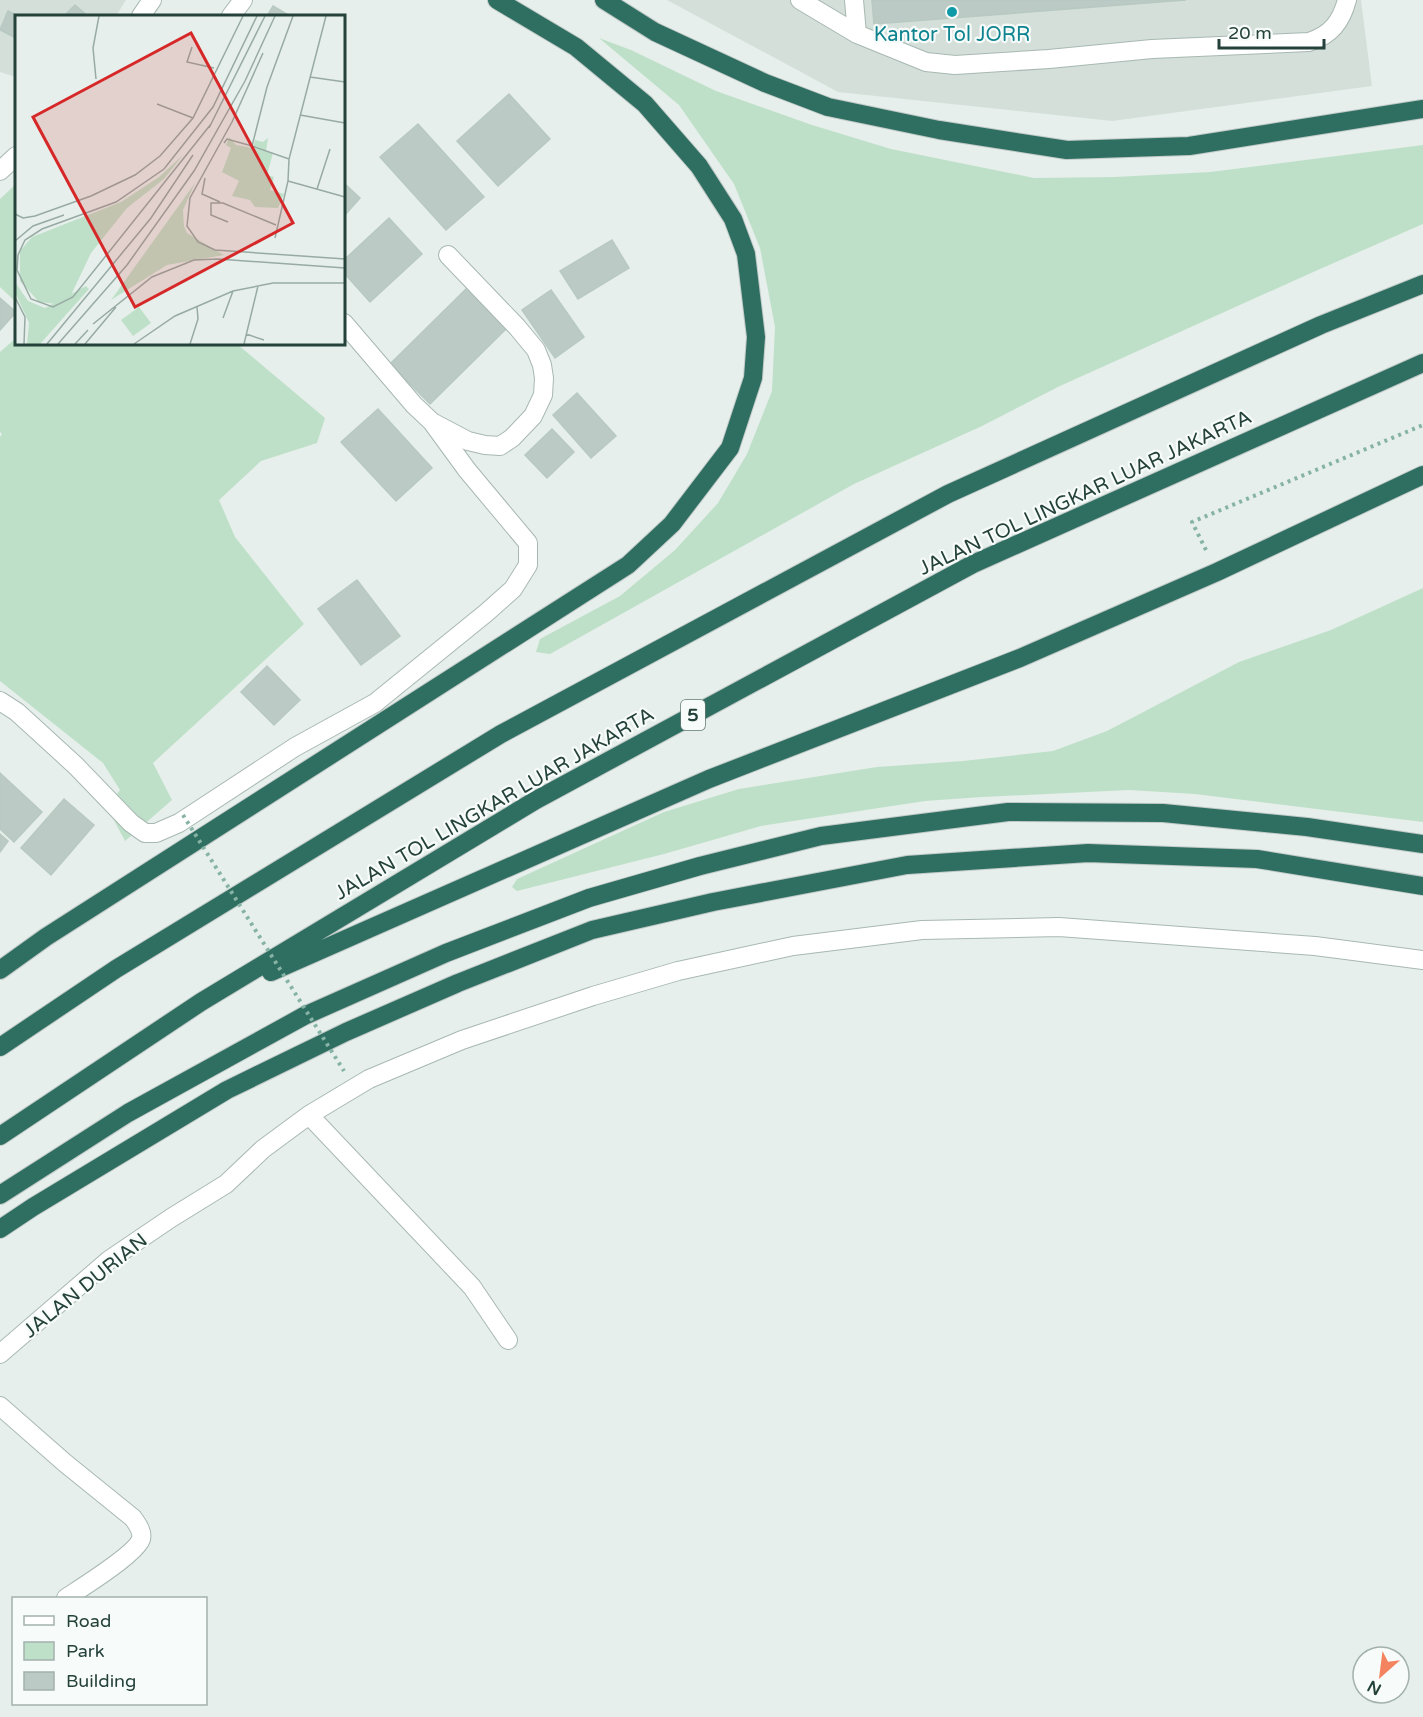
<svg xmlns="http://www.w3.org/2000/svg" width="1423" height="1717" font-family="'Varela Round',sans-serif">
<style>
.built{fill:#d4dfda}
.green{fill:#bfe0c8}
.building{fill:#bbcac4;stroke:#b8c9c2;stroke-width:1.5}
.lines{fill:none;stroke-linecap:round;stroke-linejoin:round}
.minor-casing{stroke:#a8b8b2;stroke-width:20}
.highway-casing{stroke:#c2cac8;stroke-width:20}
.path{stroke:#86b3a5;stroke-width:4;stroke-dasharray:3 4.5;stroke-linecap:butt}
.minor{stroke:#fff;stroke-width:18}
.highway{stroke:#2f6f62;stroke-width:18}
.path-bridge{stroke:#86b3a5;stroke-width:4;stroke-dasharray:3 4.5;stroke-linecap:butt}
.culture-dot{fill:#0f9aa8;stroke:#f7fbf9;stroke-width:2}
.labels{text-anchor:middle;stroke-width:4.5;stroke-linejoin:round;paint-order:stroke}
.shield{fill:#f7fbf9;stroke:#637a73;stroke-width:1.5}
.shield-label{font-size:18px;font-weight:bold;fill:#24423a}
.culture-label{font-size:20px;fill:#0d838f;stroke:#f7fbf9}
.street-label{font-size:20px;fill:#24423a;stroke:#f7fbf9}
.inset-road{fill:none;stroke:#98aaa4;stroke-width:1.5}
.view{fill:#d62828;fill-opacity:0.15;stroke:#d62828;stroke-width:3}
.inset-edge{fill:none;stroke:#24423a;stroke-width:3}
</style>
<rect width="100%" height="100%" fill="#e6efeb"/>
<!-- built -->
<path class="built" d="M0,0h126l-10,16h-100v61l-16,-5z
M667,0h694l11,86 -260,35 -274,-29z"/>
<!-- green -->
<path class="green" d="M599,38l32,12 85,41 96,34 79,24 143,29 81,-1 95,-5 213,-27v79l-103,45 -260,117 -78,40 -128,58 -304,170 -14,-2 4,-13 80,-43 55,-46 43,-47 29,-49 25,-63 3,-64 -15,-79 -26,-64 -55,-79z
M16,184v118l-16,-15v-88z
M16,338v6h221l88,74 -8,25 -56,18 -42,39 16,37 69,87 -151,139 19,37 -47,41 -18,-34 13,-17 -17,-27 -103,-82v-244l2,-3 -2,-2v-80z
M1423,588v234l-228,-28 -66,-4 -147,7 -57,4 -164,25 -97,28 -147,37 -5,-4 5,-8 147,-67 75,-23 138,-22 86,-6 90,-10 54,-20 132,-69 92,-32z"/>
<!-- building -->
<path class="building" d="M872,0h314l-312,24z
M75,5l13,11h-24z
M273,6l17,10h-23z
M8,11l10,5h-2v22l-16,-8z
M509,94l41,45 -52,47 -41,-45z
M418,124l66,73 -38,33 -66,-73z
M344,183l16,15 -16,18z
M389,218l33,36 -52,48 -26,-29v-13z
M612,240l17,28 -51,31 -18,-28z
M468,287l39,41 -77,76 -40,-40z
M551,290l33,47 -29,21 -33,-48z
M0,298l16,14 -16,18z
M577,393l39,43 -25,22 -38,-43z
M378,409l54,59 -36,33 -55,-59z
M552,429l22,23 -27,26 -22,-23z
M357,580l43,56 -39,29 -43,-56z
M267,666l33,34 -26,25 -33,-33z
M0,773l42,39 -28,30 -14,-13z
M64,799l30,26 -43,50 -30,-27z
M0,834l8,7 -8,11z"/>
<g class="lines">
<defs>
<path id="minor" d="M800,0l57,34 69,28 29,3 94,-6 103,-10 157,-7c22,-7 32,-20 38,-42
M854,0l3,34
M141,16l11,-16
M231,16l12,-16
M0,171l16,-15
M344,323l70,82 18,17 36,19 17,4 15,1 12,-8 21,-22 10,-21 1,-17 -2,-13 -6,-15 -19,-23 -69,-72
M0,701l17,11 59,54 55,57 14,10h11l23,-10 116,-76 80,-44 111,-90 27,-24 15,-24v-22l-61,-73 -35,-48
M309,1115l163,172 36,53
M0,1354l109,-94 62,-42 55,-34 37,-35 46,-34 60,-36 93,-39 131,-44 85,-25 115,-25 129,-16 137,-3 256,19 108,14
M0,1406l65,57 68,55c4,6 10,13 8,21 -5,15 -60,49 -75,59"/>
<path id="highway" d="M604,0l51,32 110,51 63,24 111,23 128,20 122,-4 234,-37
M0,970l46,-33 582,-372 44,-41 58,-76 23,-70 3,-41 -10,-83 -13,-35 -34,-53 -54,-62 -69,-57 -79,-47
M271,972l438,-193 311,-121 197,-86 206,-97
M0,1047l116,-78 385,-235 447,-240 373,-169 102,-41
M0,1136l201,-134 335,-202 437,-236 450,-201
M0,1195l128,-82 176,-97 142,-63 143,-55 111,-32 121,-30 187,-24 155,1 144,14 116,17
M0,1229l33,-22 194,-117 119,-58 112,-49 134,-53 121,-28 194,-37 181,-12 169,6 166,27"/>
</defs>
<!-- minor casing -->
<use href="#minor" class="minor-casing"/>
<!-- highway casing -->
<use href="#highway" class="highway-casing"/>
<!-- path -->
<path class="path" d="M1206,550l-14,-28 231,-97"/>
<!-- minor -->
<use href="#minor" class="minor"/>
<!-- highway -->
<use href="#highway" class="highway"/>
<!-- path-bridge -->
<path class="path-bridge" d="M183,815l161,256"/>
</g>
<!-- markers -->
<circle class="culture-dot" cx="952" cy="12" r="6"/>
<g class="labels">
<!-- shield labels -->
<rect class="shield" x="681" y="700" width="24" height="30" rx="4.5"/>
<g class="shield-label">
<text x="693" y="721">5</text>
</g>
<!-- culture labels -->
<g class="culture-label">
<text x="952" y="41">Kantor Tol JORR</text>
</g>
<!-- street labels -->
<g class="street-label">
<text transform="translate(1085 492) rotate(-25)" y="7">JALAN TOL LINGKAR LUAR JAKARTA</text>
<text transform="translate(494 803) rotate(-30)" y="7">JALAN TOL LINGKAR LUAR JAKARTA</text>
<text transform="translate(85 1285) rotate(-39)" y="7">JALAN DURIAN</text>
</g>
</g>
<!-- overview -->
<g transform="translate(15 15)">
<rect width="330" height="330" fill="#e6efeb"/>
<path d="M214,122l7,8 17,3 2,-8 8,2 5,-4 -2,13 7,2 -6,22 7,2 -4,13 14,4 -6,14 -23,-1 -5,-7 -18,-4 7,-15 -17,-9 9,-24 -5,-3zM168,140l-19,24 -37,29 -36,45 -20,42 -14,9 -18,-2 -19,-21v-30l12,-14 89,-35 38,-25zM180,168l-12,27 1,16 3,7 37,22 -57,10 -56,35zM0,267l13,19 17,7 41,-22 3,3 -49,55h-13l2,-21 -14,-31zM124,292l12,16 -18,13 -12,-16z" fill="#bfe0c8"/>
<path class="inset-road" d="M177,32l-5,15 27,6M248,38l-31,69 -42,76 -3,28 11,16 17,8 130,9M295,62l35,5M81,64l-3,-31 6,-32M142,89l36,14M285,100l45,8M196,109l-138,173 -20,10 -22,-8 -14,-29 1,-15 7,-15 17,-11 74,-27 48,-33 49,-62 44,-91M194,113l56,-112M209,128l3,-4 25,7M274,144l-37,-13 15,-59 26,-71M190,163l-3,16 18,8M273,166l57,16M302,174l13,-40M0,199l8,4 12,-2 56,-20 44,-21 25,-19 33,-38 50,-102M213,207l-17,-7v-12h12l53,22M260,223l13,-57 1,-22 37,-143M0,226l18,-15 31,-11M0,282l10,20 -1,27M208,303l10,-27M78,309l59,-47 42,-17 24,-1 127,9M231,319l18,6M32,329l104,-126 42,-63M43,329l69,-79 67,-94 51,-90 30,-65M60,329l13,-14M70,329l31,-37M119,329l41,-28 58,-25 40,-8h72M175,329l8,-25 -1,-12M229,329l14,-58"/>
<path class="view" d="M176,18l102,190 -158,84 -102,-190z"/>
<rect width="330" height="330" class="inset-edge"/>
</g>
<!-- legend -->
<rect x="12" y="1597" width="195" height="108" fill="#f7fbf9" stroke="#a3b1ad" stroke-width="1.5"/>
<rect x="24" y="1616" width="30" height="9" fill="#ffffff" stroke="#a3b1ad" stroke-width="1.5"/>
<text x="66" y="1627" font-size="18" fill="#24423a">Road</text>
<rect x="24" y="1642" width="30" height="18" fill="#bfe0c8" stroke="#a3b1ad" stroke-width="1.5"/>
<text x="66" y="1657" font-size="18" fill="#24423a">Park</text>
<rect x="24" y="1672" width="30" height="18" fill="#bbcac4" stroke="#a3b1ad" stroke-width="1.5"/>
<text x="66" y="1687" font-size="18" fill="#24423a">Building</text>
<!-- north arrow -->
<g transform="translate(1381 1675) rotate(208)"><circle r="28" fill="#f7fbf9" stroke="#a3b1ad" stroke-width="1.5"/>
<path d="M0-4.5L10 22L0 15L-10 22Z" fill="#f4845f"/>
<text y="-9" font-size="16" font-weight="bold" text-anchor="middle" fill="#24423a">N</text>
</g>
<!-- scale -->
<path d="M1219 39v9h105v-9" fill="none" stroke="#24423a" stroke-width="3"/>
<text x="1228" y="39" font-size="18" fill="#24423a" stroke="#f7fbf9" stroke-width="4.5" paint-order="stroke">20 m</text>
</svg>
